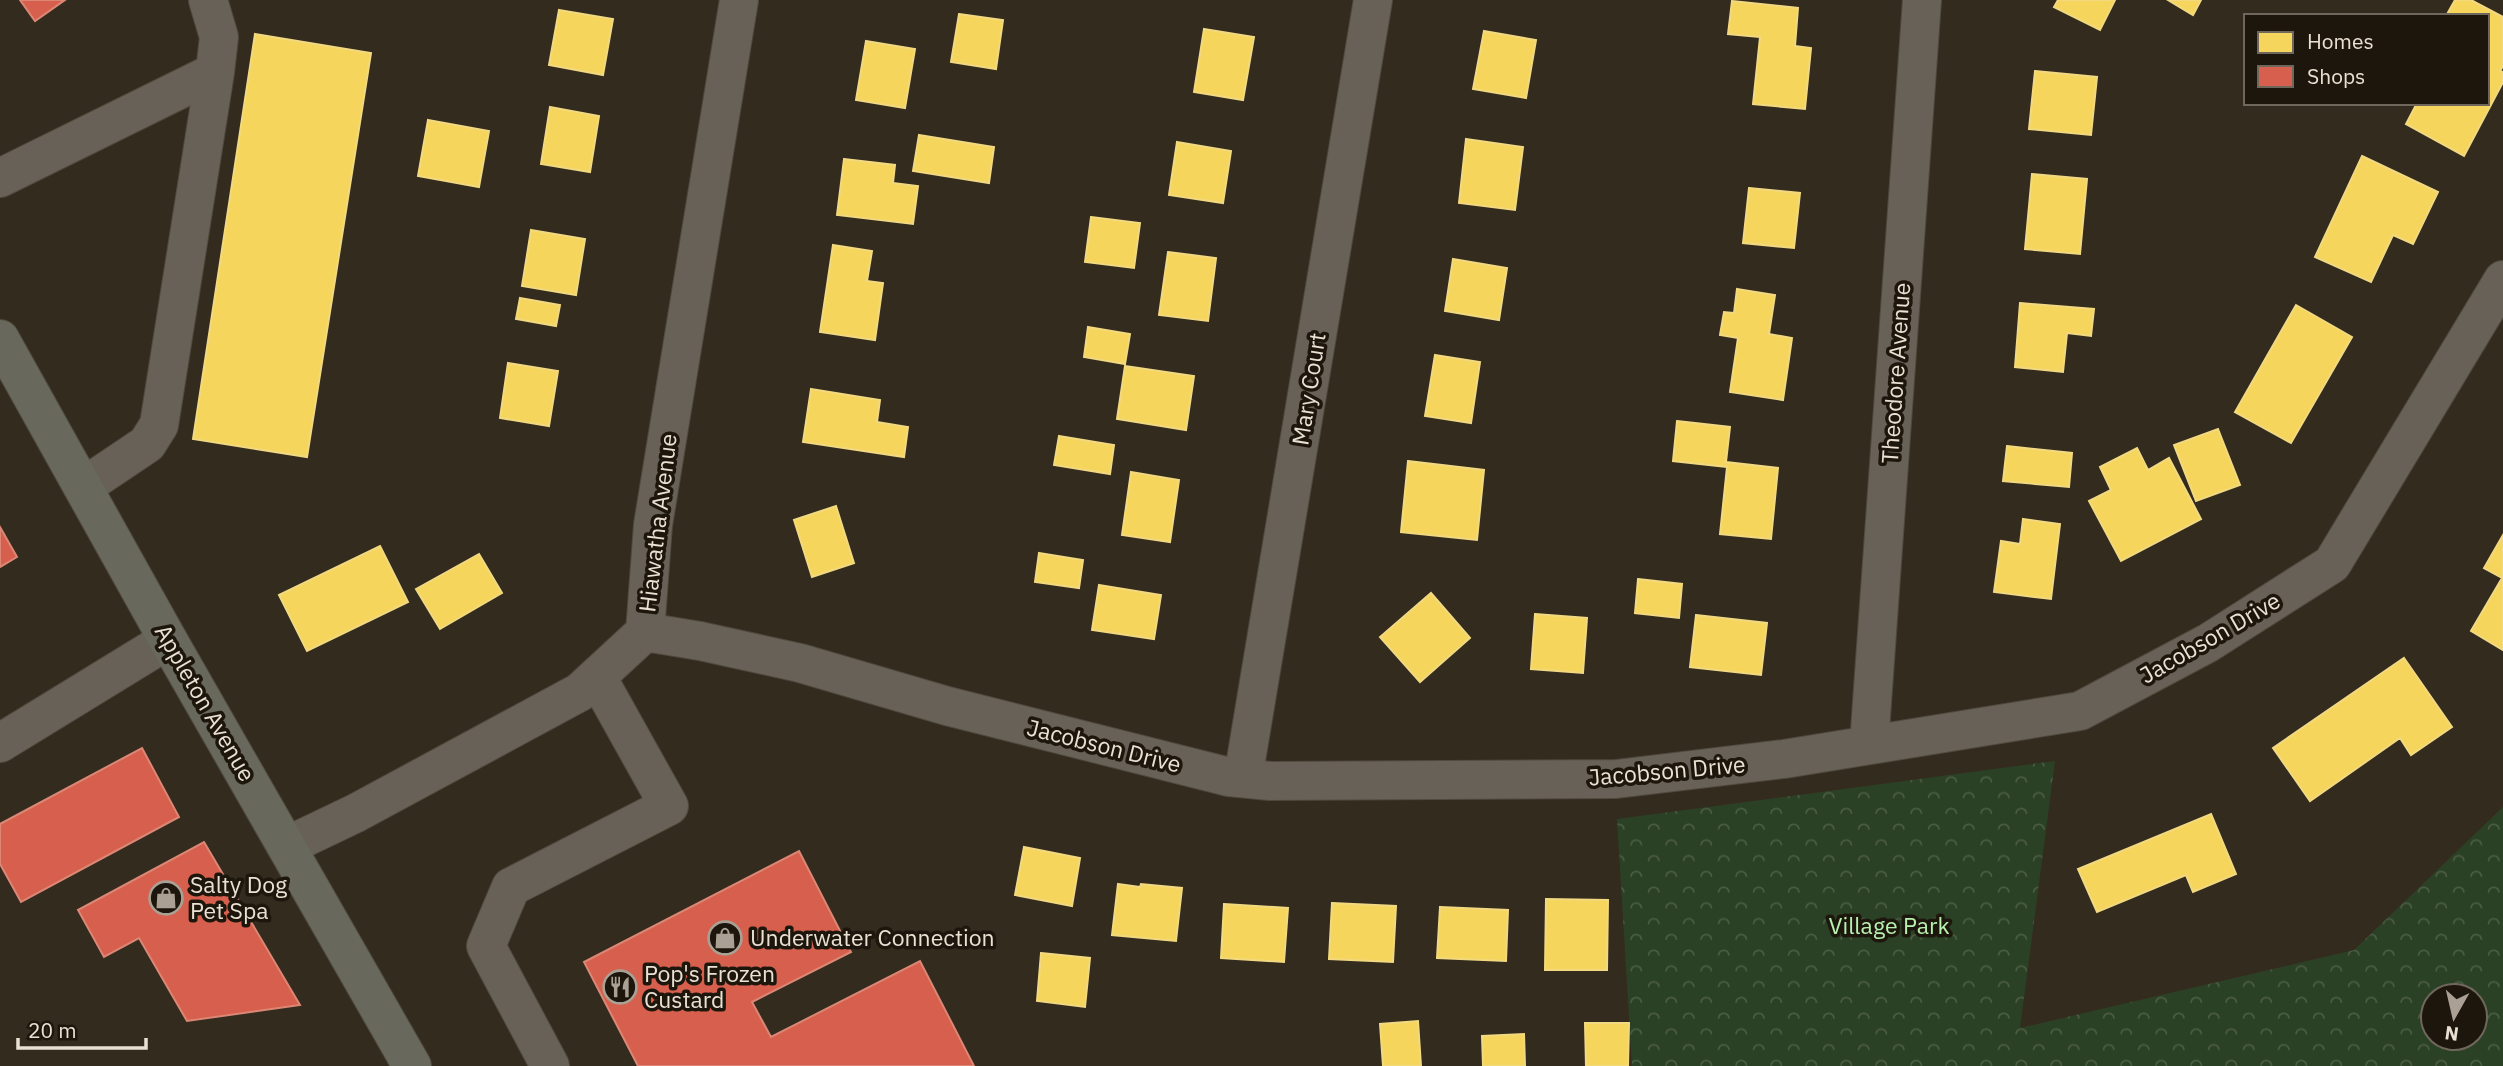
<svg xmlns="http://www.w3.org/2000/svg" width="2503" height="1066" font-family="'IBM Plex Sans',sans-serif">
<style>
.park{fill:url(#park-crowns);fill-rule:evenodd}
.homes{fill:#f6d55c;stroke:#f2d980;stroke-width:2}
.shops{fill:#d6604d;stroke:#dc8775;stroke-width:2}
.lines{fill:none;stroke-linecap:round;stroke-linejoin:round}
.minor-casing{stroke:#50493e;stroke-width:40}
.major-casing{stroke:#50493e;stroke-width:40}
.minor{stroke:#676157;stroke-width:38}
.major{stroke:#68685d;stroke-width:38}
.labels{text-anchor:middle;stroke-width:7;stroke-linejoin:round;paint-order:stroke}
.street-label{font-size:23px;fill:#eae1d3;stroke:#1d160d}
.poi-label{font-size:23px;fill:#eae1d3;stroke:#1d160d;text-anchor:start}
.park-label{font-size:23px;fill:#b7f1b0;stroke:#1d160d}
</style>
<defs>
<pattern id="park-crowns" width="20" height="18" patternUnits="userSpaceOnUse" patternTransform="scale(1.75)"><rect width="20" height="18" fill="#2b4125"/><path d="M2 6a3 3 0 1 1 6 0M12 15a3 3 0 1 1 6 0" fill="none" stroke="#4a5c44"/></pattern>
</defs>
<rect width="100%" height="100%" fill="#332b1e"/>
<!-- park -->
<path class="park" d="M2055,761l-35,267 334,-78 149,-143v259h-871l-15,-247zM2433,996h42v42h-42z"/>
<!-- homes -->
<path class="homes" d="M2058,0h57l-15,30 -46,-23z
M2168,0h33l-8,15z
M2455,0h16l32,17v49l-3,5 3,1v10l-39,74 -58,-32 11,-21h70v-87h-41z
M1732,1l66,7 -3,38 16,2 -6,61 -52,-5 7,-67 -32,-3z
M559,10l54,9 -10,56 -54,-10z
M959,14l44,6 -7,49 -45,-7z
M1204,29l50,8 -11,63 -49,-8z
M1484,31l52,9 -10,58 -53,-9z
M255,34l116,19 -64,404 -114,-18z
M866,41l49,8 -10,59 -49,-8z
M2035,71l62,6 -6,58 -62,-6z
M550,107l49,9 -9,56 -49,-8z
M428,120l61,11 -10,56 -61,-11z
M919,135l75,12 -5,36 -76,-12z
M1466,139l57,8 -8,63 -56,-7z
M1177,142l54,9 -8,52 -54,-8z
M2362,156l76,36 -25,52 -20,-9 -22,47 -56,-25z
M844,159l51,6 -2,18 25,3 -5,38 -76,-9z
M2032,174l55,5 -7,75 -55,-5z
M1749,188l51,5 -6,55 -51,-5z
M1091,217l49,6 -6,45 -49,-6z
M531,230l54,9 -9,56 -54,-9z
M833,245l39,6 -5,30 16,2 -8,57 -55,-8z
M1168,252l48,6 -8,63 -49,-6z
M1453,259l54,9 -8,52 -54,-9z
M1737,289l38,6 -6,39 23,4 -9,62 -53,-8 8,-54 -18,-3 4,-23 10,1z
M520,298l40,7 -4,21 -40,-7z
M2020,303l74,6 -3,27 -24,-3 -4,39 -48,-5z
M2296,305l56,32 -61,106 -56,-31z
M1088,327l42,7 -5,30 -41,-7z
M1435,355l45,7 -9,61 -46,-7z
M508,363l50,8 -9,55 -49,-8z
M1125,366l69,10 -8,54 -69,-11z
M811,389l69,11 -3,22 31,5 -4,30 -101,-15z
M1677,421l53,6 -4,35 52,6 -7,71 -51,-5 7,-67 -54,-6z
M2218,429l22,56 -44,16 -22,-56z
M1059,436l55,9 -4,29 -56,-9z
M2007,446l65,7 -3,34 -66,-6z
M2137,448l11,22 21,-12 32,61 -80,42 -32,-60 22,-11 -11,-23z
M1408,461l76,9 -7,70 -76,-8z
M1131,472l48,8 -9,62 -48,-7z
M836,506l18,57 -42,14 -18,-57z
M2023,519l37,5 -9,75 -57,-7 7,-51 19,3z
M2503,535v115l-32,-19 31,-53 -18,-10z
M380,546l28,56 -101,49 -28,-56z
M1039,553l44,7 -4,28 -44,-6z
M479,554l23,39 -62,36 -24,-40z
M1638,579l44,5 -3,34 -44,-5z
M1099,585l62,10 -7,44 -62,-9z
M1431,593l39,45 -50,44 -40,-45z
M1535,614l52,4 -4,55 -52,-4z
M1696,615l71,8 -6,52 -71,-8z
M2404,658l48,69 -41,28 -11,-17 -90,63 -37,-53z
M2211,814l25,60 -43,18 -7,-17 -89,37 -19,-43z
M1024,847l56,11 -8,48 -57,-11z
M1118,884l22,3 1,-3 41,4 -6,53 -64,-6z
M1546,899l62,1 -1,70h-62z
M1332,903l64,3 -3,56 -64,-3z
M1224,904l64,4 -4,54 -63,-4z
M1440,907l68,3 -2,51 -69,-3z
M1041,953l49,5 -5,49 -48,-6z
M1418,1021l3,45h-38l-3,-42z
M1585,1023h44l-1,43h-42z
M1524,1034l1,32h-42l-1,-30z"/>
<!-- shops -->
<path class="shops" d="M20,0h45l-30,21z
M0,527l17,30 -17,10z
M142,748l37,69 -158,85 -21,-38v-40z
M204,842l96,163 -113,16 -48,-83 -35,19 -26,-47z
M799,851l52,101 -99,50 19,35 149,-76 54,105h-336l-54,-104z"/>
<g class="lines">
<defs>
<path id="minor" d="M0,178l215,-106
M83,487l64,-43 12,-19 56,-353 4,-35 -11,-37
M645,632l55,9 100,22 147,43 282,71 41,4 346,-2 168,-20 296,-48 128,-68 124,-79 171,-284
M0,743l168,-103
M1869,745l53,-745
M1243,778l130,-778
M287,846l69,-33 224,-121 65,-60 8,-107 86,-525
M550,1066l-64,-120 25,-59 158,-81 -72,-129"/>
<path id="major" d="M0,339l168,301 244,426"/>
</defs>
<!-- minor casing -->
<use href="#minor" class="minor-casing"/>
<!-- major casing -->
<use href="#major" class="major-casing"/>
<!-- minor -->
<use href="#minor" class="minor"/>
<!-- major -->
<use href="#major" class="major"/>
</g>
<!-- icons -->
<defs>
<symbol id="shop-ring" viewBox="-11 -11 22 22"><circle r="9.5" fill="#1d160d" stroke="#aaa194" stroke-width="1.5"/><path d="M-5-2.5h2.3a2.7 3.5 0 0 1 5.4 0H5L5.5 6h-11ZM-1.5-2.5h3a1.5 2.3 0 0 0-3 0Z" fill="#aaa194"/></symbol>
<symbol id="restaurant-ring" viewBox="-11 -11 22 22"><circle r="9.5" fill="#1d160d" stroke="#aaa194" stroke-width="1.5"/><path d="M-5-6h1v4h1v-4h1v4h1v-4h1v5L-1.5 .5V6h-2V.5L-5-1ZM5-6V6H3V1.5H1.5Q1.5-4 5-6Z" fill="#aaa194"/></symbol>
</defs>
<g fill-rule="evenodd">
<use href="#shop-ring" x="147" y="879" width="38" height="38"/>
<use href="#shop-ring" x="706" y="919" width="38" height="38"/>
<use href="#restaurant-ring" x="601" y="968" width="38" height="38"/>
</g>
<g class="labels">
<!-- street labels -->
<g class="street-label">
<text transform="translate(1896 373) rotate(-86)" y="8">Theodore Avenue</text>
<text transform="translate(1309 389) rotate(-81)" y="8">Mary Court</text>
<text transform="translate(658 523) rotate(-83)" y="8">Hiawatha Avenue</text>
<text transform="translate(2210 638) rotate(-30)" y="8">Jacobson Drive</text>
<text transform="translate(205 703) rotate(60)" y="8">Appleton Avenue</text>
<text transform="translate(1104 746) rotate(14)" y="8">Jacobson Drive</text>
<text transform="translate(1667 771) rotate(-5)" y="8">Jacobson Drive</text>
</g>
<!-- poi labels -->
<g class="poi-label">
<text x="190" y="893">Salty Dog<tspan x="190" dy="26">Pet Spa</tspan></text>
<text x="750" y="946">Underwater Connection</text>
<text x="644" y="982">Pop's Frozen<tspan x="644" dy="26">Custard</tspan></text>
</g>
<!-- park labels -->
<g class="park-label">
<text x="1889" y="934">Village Park</text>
</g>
</g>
<!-- legend -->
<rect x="2244" y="14" width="245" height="91" fill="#1d160d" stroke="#6f675c" stroke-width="2"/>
<rect x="2258" y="32" width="35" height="21" fill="#f6d55c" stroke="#6f675c" stroke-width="2"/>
<text x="2307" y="49" font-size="21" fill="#eae1d3">Homes</text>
<rect x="2258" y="66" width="35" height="21" fill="#d6604d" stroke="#6f675c" stroke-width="2"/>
<text x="2307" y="84" font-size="21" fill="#eae1d3">Shops</text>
<!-- north arrow -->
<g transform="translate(2454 1017) rotate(188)"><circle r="33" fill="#1d160d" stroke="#6f675c" stroke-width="2"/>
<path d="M0-5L12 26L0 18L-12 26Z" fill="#aaa194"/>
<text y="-10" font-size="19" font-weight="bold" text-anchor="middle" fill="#eae1d3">N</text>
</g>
<!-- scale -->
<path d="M18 1038v10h128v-10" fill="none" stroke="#eae1d3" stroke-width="3.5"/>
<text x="28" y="1038" font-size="21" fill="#eae1d3" stroke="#1d160d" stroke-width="5" paint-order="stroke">20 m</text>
</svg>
